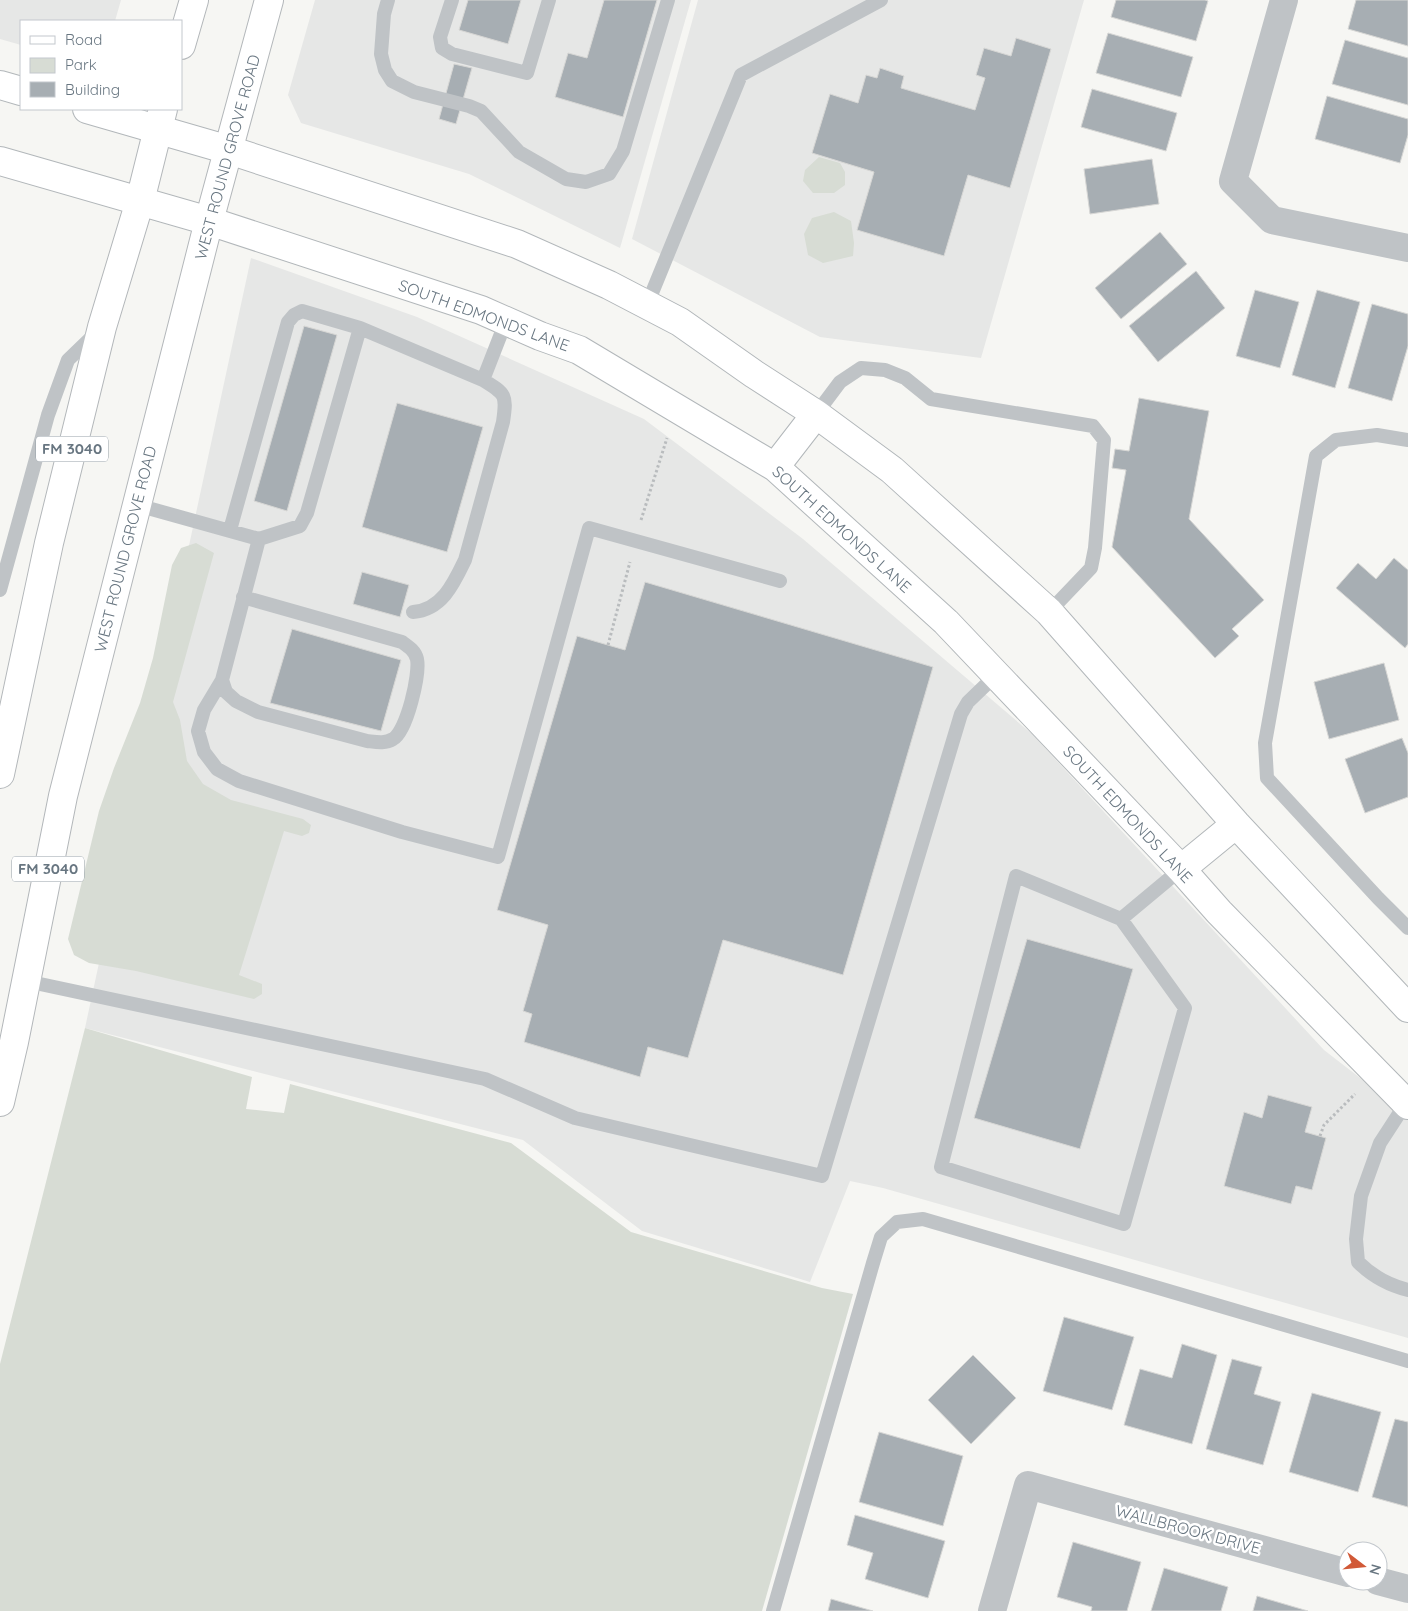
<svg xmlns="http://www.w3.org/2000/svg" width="1408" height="1611" font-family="Quicksand,sans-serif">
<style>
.built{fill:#e6e7e6}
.green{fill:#d7dcd4}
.building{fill:#a7aeb3;stroke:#d7d7d5}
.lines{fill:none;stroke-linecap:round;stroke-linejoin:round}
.secondary-casing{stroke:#b2b7ba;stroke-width:30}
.primary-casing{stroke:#b3b7ba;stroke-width:30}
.path{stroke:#b9bcbe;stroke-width:3;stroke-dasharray:2.5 2.5;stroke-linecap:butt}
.service{stroke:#bfc3c6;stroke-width:14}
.minor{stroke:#bfc3c6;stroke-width:28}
.secondary{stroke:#fff;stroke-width:28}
.primary{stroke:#fff;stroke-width:28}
.labels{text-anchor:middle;stroke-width:5;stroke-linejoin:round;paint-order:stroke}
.shield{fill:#fff;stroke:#959fa7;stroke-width:1}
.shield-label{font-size:15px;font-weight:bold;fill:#687681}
.street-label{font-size:16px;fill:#687681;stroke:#fff}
</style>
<rect width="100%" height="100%" fill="#f6f6f3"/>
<!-- built -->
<path class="built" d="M0,0h121l-6,21h-94v24l-21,-6z
M315,0h376l-71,248 -151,-74 -168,-51 -13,-28z
M698,0h386l-103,358 -161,-21 -188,-98z
M251,258l166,59 227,102 159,120 229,195 292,316 84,65v223l-525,-150 -33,-7 -40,101 -168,-51 -119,-91 -438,-112z"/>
<!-- green -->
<path class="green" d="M819,157l21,6 5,9v13l-11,8h-21l-10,-12 2,-11z
M834,212l17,9 3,22 -1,13 -30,7 -15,-8 -4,-21 8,-16z
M196,543l18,10 -41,149 7,18 7,41 16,23 28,16 72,19 8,6 -2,8 -7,3 -18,-5 -45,144 23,9v10l-8,5 -118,-28 -47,-8 -15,-8 -6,-16 31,-128 15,-43 26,-65 13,-45 19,-93 9,-17z
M85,1028l167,49 -6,32 38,4 6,-29 221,59 120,89 191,56 31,6 -91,317h-762v-247z"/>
<!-- building -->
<path class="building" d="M468,0h53l-13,44 -49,-14z
M604,0h53l-34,117 -68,-20 13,-44 19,5z
M1116,0h89l3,1 -12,40 -85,-24z
M1356,0h52v46l-60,-17z
M1108,33l85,24 -12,40 -85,-24z
M1016,38l35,11 -41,139 -42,-13 -24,81 -87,-26 17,-58 -62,-19 18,-59 28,9 8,-28 11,3 3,-10 24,8 -3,12 74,22 10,-32 -9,-3 8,-27 27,8z
M1345,40l63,18v47l-76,-21z
M454,64l18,4 -16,56 -17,-5z
M1092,89l85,24 -11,38 -85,-24z
M1327,96l81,23v16l-8,28 -85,-24z
M1152,159l7,45 -69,10 -6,-45z
M1160,232l27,32 -66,55 -26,-31z
M1196,271l29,37 -67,54 -29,-36z
M1255,290l44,12 -19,66 -44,-12z
M1317,290l43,12 -25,86 -43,-13z
M1372,304l36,10v32l-16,55 -44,-13z
M304,326l33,9 -50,176 -33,-10z
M1139,398l70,13 -20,108 75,81 -32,29 7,7 -24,22 -103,-111 14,-77 -14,-2 3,-19 14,2z
M397,403l86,24 -36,125 -85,-25z
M1394,558l14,12v74l-3,4 -69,-60 22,-25 18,16z
M362,572l47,13 -9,32 -47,-13z
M645,582l288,85 -90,308 -120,-35 -35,118 -40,-11 -8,30 -116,-35 8,-28 -9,-3 25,-86 -51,-15 80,-274 48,14z
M292,629l109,31 -20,71 -111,-28z
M1384,663l15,57 -70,19 -15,-57z
M1402,738l6,15v44l-43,16 -20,-54z
M1027,939l106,30 -53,180 -106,-31z
M1268,1095l44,12 -7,25 21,6 -14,52 -16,-4 -5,18 -67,-18 20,-74 18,6z
M1064,1317l70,20 -22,73 -69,-19z
M1182,1344l35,11 -25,89 -68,-19 16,-56 32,9z
M973,1355l43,43 -45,46 -43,-44z
M1232,1359l30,8 -8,27 27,8 -18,63 -57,-16z
M1312,1393l69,19 -23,80 -69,-20z
M1395,1419l13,3v85l-36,-10z
M879,1432l84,24 -20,70 -84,-24z
M855,1515l90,26 -17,57 -63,-19 8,-26 -26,-8z
M1073,1542l68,20 -14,49h-36l1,-4 -35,-10z
M1164,1568l64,19 -7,24h-70z
M1257,1596l51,15h-55z
M831,1599l42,12h-45z"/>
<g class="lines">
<defs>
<path id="secondary" d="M0,85l21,6
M87,109l142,41 288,94 92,41 71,37 74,52 62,40 76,56 157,142 187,212 172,184
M0,161l209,60 272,89 59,26 39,14 196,117 171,155 235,247 38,43 189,193
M775,467l41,-53
M1181,869l55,-45"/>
<path id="primary" d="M181,45l13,-45
M0,774l49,-231 53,-216 38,-126 23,-92
M0,1102l14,-60 49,-246 146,-575 60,-221"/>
</defs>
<!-- secondary casing -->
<use href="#secondary" class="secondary-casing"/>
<!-- primary casing -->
<use href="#primary" class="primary-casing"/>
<!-- path -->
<path class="path" d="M641,520l26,-82
M608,645l22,-83
M1320,1136l4,-11 31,-31"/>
<!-- service -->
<path class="service" d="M388,0l-4,14 -3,40 4,16 7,11 22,11 55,14 12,5 38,41 47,27 20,3 23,-8 14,-23 45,-151
M452,0l-12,37 2,11 10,6 75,19 22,-73
M647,305l94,-230 140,-75
M816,414l24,-32 21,-14 24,2 20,8 26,21 162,27 11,14 -9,108 -4,20 -42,44
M1408,440l-31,-5 -41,5 -20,16 -51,287 2,35 111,120 30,30
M137,505l122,34 -37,141 4,12 10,9 22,11 109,29c9,1 18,3 26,-2 14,-8 27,-65 24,-80 -2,-8 -8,-12 -15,-17l-159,-45
M230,530l58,-208 6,-7 8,-4 58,17
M259,539l41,-13 7,-13 53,-185 123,52 23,-59
M0,590l48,-175 20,-55 28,-27
M413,612c29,-2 41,-29 52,-52l38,-138c4,-27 3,-28 -20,-42
M222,680l-18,30 -6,21 6,21 13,17 22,12 163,51 96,25 91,-329 191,53
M1121,919l64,89 -61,216 -183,-57 75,-291 105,43 60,-50
M26,981l459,98 90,39 247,58 139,-462 7,-12 28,-27
M1406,1103l-26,40 -19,53 -5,43 2,23c15,15 30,23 50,28
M773,1611l100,-348 8,-26 16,-15 26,-3 485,142"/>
<!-- minor -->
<path class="minor" d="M1284,0l-51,181 39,39 136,28
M1378,1581l30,8
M992,1611l36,-126 320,88"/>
<!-- secondary -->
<use href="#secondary" class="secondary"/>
<!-- primary -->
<use href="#primary" class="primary"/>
</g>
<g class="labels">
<!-- shield labels -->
<g class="shield">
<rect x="36" y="436.5" width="72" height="25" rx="4"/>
<rect x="12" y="856.5" width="72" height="25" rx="4"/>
</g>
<g class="shield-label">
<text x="72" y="454">FM 3040</text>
<text x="48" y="874">FM 3040</text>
</g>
<!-- street labels -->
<g class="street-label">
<text transform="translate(227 157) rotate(-75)" y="6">WEST ROUND GROVE ROAD</text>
<text transform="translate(484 315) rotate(20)" y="6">SOUTH EDMONDS LANE</text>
<text transform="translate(842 529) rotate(42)" y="6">SOUTH EDMONDS LANE</text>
<text transform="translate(125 549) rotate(-76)" y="6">WEST ROUND GROVE ROAD</text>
<text transform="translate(1128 814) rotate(47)" y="6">SOUTH EDMONDS LANE</text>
<text transform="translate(1188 1529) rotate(15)" y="6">WALLBROOK DRIVE</text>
</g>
</g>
<!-- legend -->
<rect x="20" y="20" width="162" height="90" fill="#ffffff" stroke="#c3c8cd"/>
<rect x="30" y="36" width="25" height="8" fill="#ffffff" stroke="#c3c8cd"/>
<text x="65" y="45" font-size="15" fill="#687681">Road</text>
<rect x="30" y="58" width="25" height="15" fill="#d7dcd4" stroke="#c3c8cd"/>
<text x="65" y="70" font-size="15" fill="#687681">Park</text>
<rect x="30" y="82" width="25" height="15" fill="#a7aeb3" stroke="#c3c8cd"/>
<text x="65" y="95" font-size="15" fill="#687681">Building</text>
<!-- north arrow -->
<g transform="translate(1363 1566) rotate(106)"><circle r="24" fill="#ffffff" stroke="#c3c8cd"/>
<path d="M0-4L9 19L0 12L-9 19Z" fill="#d15937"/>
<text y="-8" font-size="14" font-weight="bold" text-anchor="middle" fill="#687681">N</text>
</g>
</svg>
